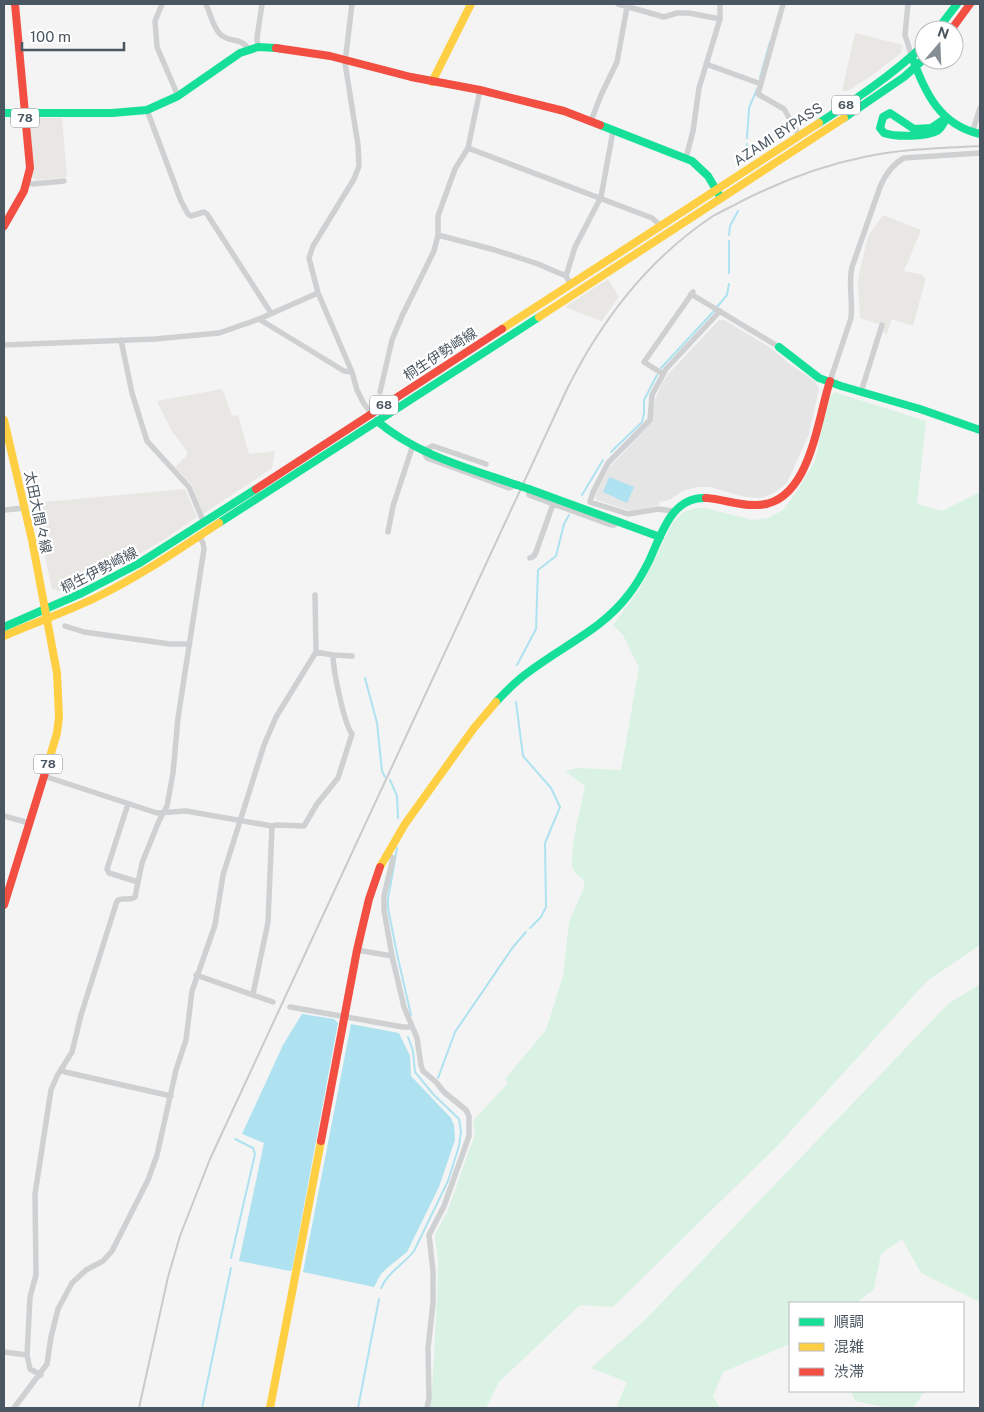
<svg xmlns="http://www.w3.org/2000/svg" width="984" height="1412" font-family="'Public Sans','Noto Sans JP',sans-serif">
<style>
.commercial{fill:#e8e7e3}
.education{fill:#e6e5e6}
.green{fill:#d9f2e3}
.water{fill:#aee2f0}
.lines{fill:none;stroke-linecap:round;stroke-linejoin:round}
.stream{stroke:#aee2f0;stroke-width:2}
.street{stroke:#ced0d2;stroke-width:5.5}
.fast{stroke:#16e098;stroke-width:8}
.slow{stroke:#ffcf43;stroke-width:8}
.jam{stroke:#f24e42;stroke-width:8}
.rail{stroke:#c9cacc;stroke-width:2}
.fast-bridge{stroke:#16e098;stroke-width:8}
.labels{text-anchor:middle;stroke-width:4.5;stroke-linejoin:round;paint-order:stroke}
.shield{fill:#fff;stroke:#808990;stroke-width:1}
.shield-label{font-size:12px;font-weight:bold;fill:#4a5661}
.street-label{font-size:14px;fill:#4a5661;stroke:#fff}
</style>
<rect width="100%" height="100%" fill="#f4f4f4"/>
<!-- commercial -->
<path class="commercial" d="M855,33l48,12v2l-2,6 -26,20 -27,18h-6z
M32,118h30l5,59 -31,3 -4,-3 -2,-56z
M883,215l38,15 -17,41 20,4 -1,2 3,1 -13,48 -21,-7 -5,15 -4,-2 1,-6 -24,-8 -2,-34 1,-9 9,-39z
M608,279l11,18 -18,25 -2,-2 -34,-13z
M222,389l10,27 6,-1 11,39 26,-3 -3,17 -69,46 -11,-29 -17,-18 12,-12v-4l-16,-21 -14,-29z
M185,489l12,28 -32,22 -51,29 -53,24 -9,-3 -19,-86z"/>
<!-- education -->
<path class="education" d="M719,320h5l44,26 23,19 24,16 4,8 -10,45 -22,49 -13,10 -12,5h-8l-14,-2 -29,-9h-14l-14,4 -14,9 -10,2v3l-28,6 -35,-11 -1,-6 14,-26 43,-46 3,-22 7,-17 8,-11z"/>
<!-- green -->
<path class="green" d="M834,392l92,29 -9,83 25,7 38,-19v453l-53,36 -149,164 -165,162 -33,-2 -81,77 -13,26h-57l4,-31 4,-78 1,-39 -3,-24 1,-4 11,-19 23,-65 5,-13 -2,-14 35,-38 -3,-4 41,-49 17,-54 6,-54 15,-34v-8c-4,-3 -8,-5 -11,-11 -5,-14 9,-66 12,-83l-20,-15 14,-3 42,2 18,-102 -16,-33 -10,-10 26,-35 34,-68 11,-10 12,-4h9l48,12 15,-2 15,-8 16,-22 16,-27 13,-63z
M980,984v318l-59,-29 -19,-34 -21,15 -7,35 -18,14h-66v41l-67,28 -10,24 7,12h-104l11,-26 -36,-14 53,-47 304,-317z
M851,1391h74l-12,17h-23l-35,-7z"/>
<!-- water -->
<path class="water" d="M609,477l25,10 -7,16 -24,-11z
M302,1014l32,5 4,4 -46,247 -2,1 -51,-10 25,-118 -22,-9 41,-89z
M351,1024l48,9 11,23 1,20 40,42 3,7 1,15 -16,47 -30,61 -2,4 -20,16 -6,6 -7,13 -71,-15z"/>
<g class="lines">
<!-- stream -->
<path class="stream" d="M760,78l10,-36
M747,138l2,-30 8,-19
M746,150l1,-6
M729,235l1,-9 8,-15
M729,241v32
M717,307l10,-12 2,-11
M661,368l53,-57
M611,452l31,-30 2,-9v-13l13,-25
M582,495l21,-35
M517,665l19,-36 2,-59 18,-14 8,-32 5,-9
M365,678l12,45 5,48 3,6
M516,702l7,54 28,32 9,19 -15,36 1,64 -5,10 -11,11
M390,780l7,16 1,22
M397,848l-9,51v9l9,46 14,61
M438,1078l17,-46 58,-85 13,-15
M231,1258l24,-104 -2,-6 -18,-9
M381,1288c7,-16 23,-24 33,-37l34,-70 11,-35 2,-15 -2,-12 -26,-25 -18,-22 -2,-21 -5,-14
M202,1408l29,-140
M358,1408l21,-109"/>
<!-- street -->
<path class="street" d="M162,4l-7,17 2,26 21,49
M206,4c4,9 7,23 14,30 8,9 22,3 28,15
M352,4l-7,59 13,82 1,21 -5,13 -41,67 -4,12 9,35 34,79 5,18 7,14 9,11
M618,4l46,13 13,-4h12l31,6
M783,4l-25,90 26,15 15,26
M908,4l-3,31 7,22
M258,47l-1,-9 5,-34
M706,64l55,20
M147,110l34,91 7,13 3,2 13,-4 3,2 64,99
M591,121l10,-26 16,-33 10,-55
M972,133l8,-25
M468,148l184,70 8,7
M686,158l7,-27 6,-43 21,-69v-15
M27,182l5,2 32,-3
M438,235l57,15 43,14 28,12 5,9
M566,276l9,-29 26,-50 12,-66
M691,294l88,53
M259,319l85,52 8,1
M121,340l11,53 15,48 42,46 15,36
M4,345l151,-6 64,-6 40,-14 59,-26
M663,374l-19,-12 49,-70
M830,381l21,-63c2,-18 -3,-34 1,-51l28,-80c5,-12 13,-23 24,-29l76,-5
M380,392l12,-52 10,-24 32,-65 4,-16v-19l17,-47 13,-21 12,-58
M861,392l21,-67
M486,464l-53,-18 -10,5 4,7 82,30 4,-2
M529,492v3l82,30h3l5,-3
M4,510l21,-2
M673,511l-15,-2 -30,5 -38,-12 3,-10 15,-29 42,-43 2,-25 14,-26 54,-58
M388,532l5,-26 20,-61
M530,558l4,-2 2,-4 17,-48
M65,626l19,6 86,12h19
M316,652l17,3 19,1
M44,776l113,37 29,-2 86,15 5,-1 27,1 13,-22 21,-26 14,-44c-8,-10 -19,-65 -19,-79
M128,804l-21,65 2,4 29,9
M4,816l25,7
M386,854l7,4 -9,38v14l8,46 12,51 13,31 4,27 2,6 13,11 8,10 22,18 3,6v20l-25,70 -15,29 4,36v32l-5,45 1,50 -2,10
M357,950l35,6
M196,975l77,27
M253,994l15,-72 4,-96
M290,1007l113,20h8
M61,1069l4,3 106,24
M4,1352l23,3
M41,1375l-11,-6 -3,-14 3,-58 6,-22 -1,-81 16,-104 6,-14 15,-24 9,-37 36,-114c5,-5 12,1 18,-4l7,-34 17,-42 8,-15 6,-33 5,-55 26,-169 -1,-6 -4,-7
M14,1408l33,-44 4,-27 7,-28 14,-26 14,-13 17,-9 9,-10 36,-71 9,-25 19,-85 10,-30 6,-49 23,-66 8,-50 41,-130 12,-28 40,-65 -1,-57"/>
<!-- fast -->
<path class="fast" d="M937,30l20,-26
M912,57c13,36 28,68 68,77
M4,113h108l35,-3 31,-14 62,-43 18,-6 18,1
M890,113l24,16 17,-1 15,-10c-2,5 -4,10 -9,13 -9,6 -43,6 -53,2l-4,-5 3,-11z
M844,118l60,-41 20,-18
M819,123c37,-24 73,-48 105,-78
M600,125l92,36 16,15 13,22
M779,347l40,31 22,8 79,23 60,21
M377,421c40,34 91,47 140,64
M529,489l131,48
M219,523l320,-206
M4,627l78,-34 56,-29 118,-75
M496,702c11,-12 21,-22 34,-31 34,-26 73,-42 99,-77 8,-10 14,-21 20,-33 12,-25 22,-65 57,-63"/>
<!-- slow -->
<path class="slow" d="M432,82l39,-78
M539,317l305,-199
M502,329l317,-206
M4,420l28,120 25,133 2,44 -2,16 -8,27
M4,636c30,-13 62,-24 91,-38 44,-21 84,-49 124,-75
M380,867l25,-43 69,-96 22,-26
M270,1408l51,-267"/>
<!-- jam -->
<path class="jam" d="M951,30l19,-26
M276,48l54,8 81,21 69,13 84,21 36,14
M4,226l20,-35 6,-23 -15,-164
M256,489l246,-160
M706,498c17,1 33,8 50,7 54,0 61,-85 74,-124
M4,905l45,-145
M321,1141l36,-191 12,-51 11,-32"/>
<!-- rail -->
<path class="rail" d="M139,1408l29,-131 12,-41 30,-77 358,-772c8,-15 16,-31 26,-46 30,-48 71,-93 119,-125 9,-5 18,-9 27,-14 39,-20 80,-36 124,-45 38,-8 77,-9 116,-11"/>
<!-- fast-bridge -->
<path class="fast-bridge" d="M517,485l12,4"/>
</g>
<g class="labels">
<!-- shield labels -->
<g class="shield">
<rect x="832" y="95.5" width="28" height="19" rx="4"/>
<rect x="11" y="108.5" width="28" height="19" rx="4"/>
<rect x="370" y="395.5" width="28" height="19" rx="4"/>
<rect x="34" y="754.5" width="28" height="19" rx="4"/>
</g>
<g class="shield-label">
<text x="846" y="109">68</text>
<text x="25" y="122">78</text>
<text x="384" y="409">68</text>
<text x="48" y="768">78</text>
</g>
<!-- street labels -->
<g class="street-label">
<text transform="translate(778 134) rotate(-33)" y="5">AZAMI BYPASS</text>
<text transform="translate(440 354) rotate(-33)" y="5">桐生伊勢崎線</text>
<text transform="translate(38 512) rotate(78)" y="5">太田大間々線</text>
<text transform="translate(99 570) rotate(-27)" y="5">桐生伊勢崎線</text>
</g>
</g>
<!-- border -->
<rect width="984" height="1412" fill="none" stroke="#4a5661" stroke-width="10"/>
<!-- legend -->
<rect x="789" y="1302" width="175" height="90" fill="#ffffff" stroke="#b7bbc0"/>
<rect x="799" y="1318" width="25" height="8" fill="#16e098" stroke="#b7bbc0"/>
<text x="834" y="1327" font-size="15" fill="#4a5661">順調</text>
<rect x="799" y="1343" width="25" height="8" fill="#ffcf43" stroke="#b7bbc0"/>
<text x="834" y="1352" font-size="15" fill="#4a5661">混雑</text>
<rect x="799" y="1368" width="25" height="8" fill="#f24e42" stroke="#b7bbc0"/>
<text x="834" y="1377" font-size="15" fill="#4a5661">渋滞</text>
<!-- north arrow -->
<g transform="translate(939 45) rotate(19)"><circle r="24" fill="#ffffff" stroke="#b7bbc0"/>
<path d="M0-4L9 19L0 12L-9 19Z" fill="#868d94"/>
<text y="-8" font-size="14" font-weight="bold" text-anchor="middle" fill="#4a5661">N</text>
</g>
<!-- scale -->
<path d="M22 42v8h102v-8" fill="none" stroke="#4a5661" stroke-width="2.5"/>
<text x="30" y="42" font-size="15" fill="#4a5661" stroke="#ffffff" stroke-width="4" paint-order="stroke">100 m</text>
</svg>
